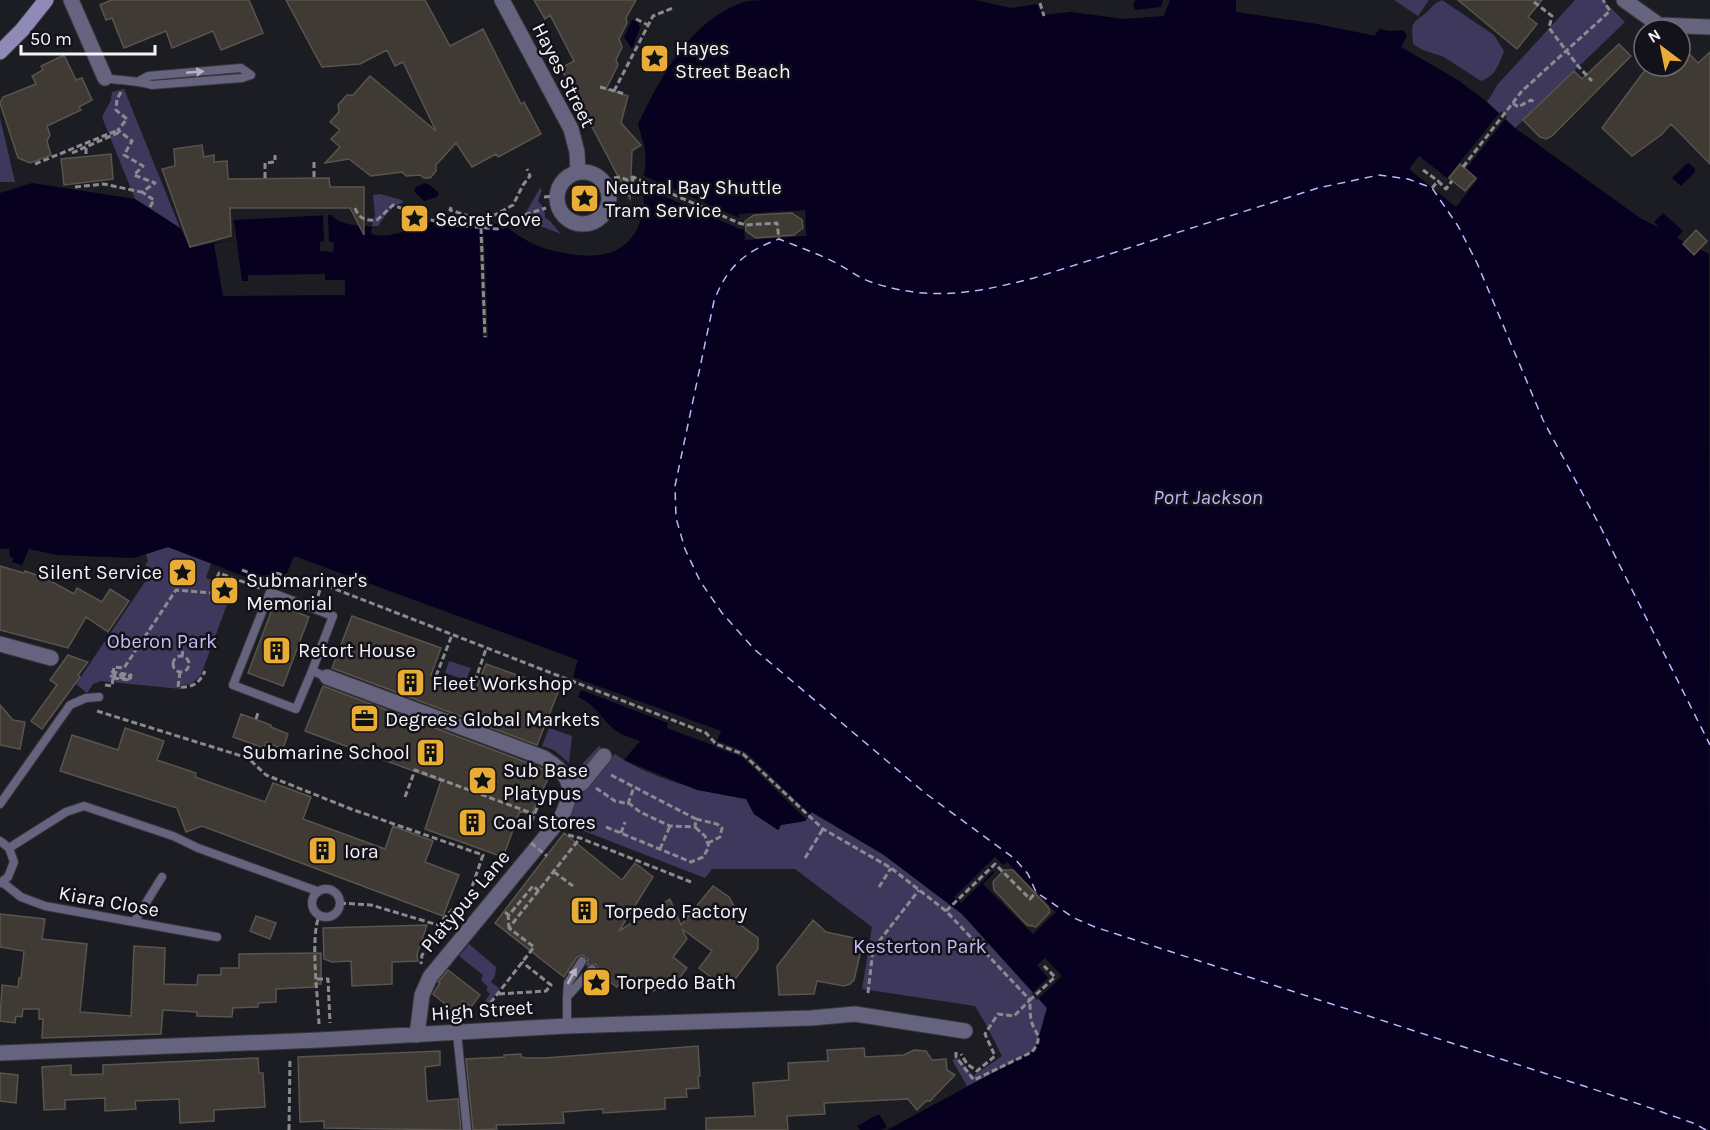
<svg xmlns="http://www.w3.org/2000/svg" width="1710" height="1130" font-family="Karla,sans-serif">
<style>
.green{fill:#3e395c}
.water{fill:#07001e}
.pier{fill:#1c1c23}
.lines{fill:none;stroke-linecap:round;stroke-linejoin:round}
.ferry{stroke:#beb5fb;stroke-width:1.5;stroke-dasharray:8 6;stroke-linecap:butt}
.building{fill:#3f3a33;stroke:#59544c;stroke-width:1.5}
.service-casing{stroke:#36363d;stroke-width:10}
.minor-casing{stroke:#36363d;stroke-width:17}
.secondary-casing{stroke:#36363d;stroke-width:17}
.path{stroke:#8a8a90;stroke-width:3;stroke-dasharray:6 3;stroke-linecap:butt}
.service{stroke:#66637e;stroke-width:8}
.minor{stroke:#66637e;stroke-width:15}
.secondary{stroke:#908bb6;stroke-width:15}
.path-bridge{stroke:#8a8a90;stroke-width:3;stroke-dasharray:6 3;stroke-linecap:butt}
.oneway{fill:#b5b3c2}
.labels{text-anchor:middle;stroke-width:5;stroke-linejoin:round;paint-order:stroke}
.poi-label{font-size:20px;fill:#f5f4f9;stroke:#13121a;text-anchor:start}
.street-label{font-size:20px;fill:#f5f4f9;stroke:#13121a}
.park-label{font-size:20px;fill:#c4bef3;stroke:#13121a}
.water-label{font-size:21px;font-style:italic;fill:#beb5fb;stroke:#13121a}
</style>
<rect width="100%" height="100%" fill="#1c1c23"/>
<!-- green -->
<path class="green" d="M1394,0h35l-11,16z
M1442,0l52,35 10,16c-5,13 -8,25 -23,30l-37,-24 -21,-7 -10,-6c-2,-23 -2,-19 14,-32 5,-5 8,-9 15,-12z
M1575,0h28l22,22 -110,106 -28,-26 11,-18z
M124,89l56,139 -45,-29 -33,-82 9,-17 1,-8z
M0,118l15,64h-15z
M540,188l2,2 -4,11c6,6 7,11 7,17l4,2 12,14 -39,-15z
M380,194l22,6 1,3c-12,1 -18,14 -25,23h-6l3,-11 -2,-20z
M168,547l43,16 -5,15 27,10 -32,87 -10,9 -10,1v4l-80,-8 -8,3 -6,9 -11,-9 77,-114 -8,-5 3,-4 -2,-7z
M449,661l22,7 -5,12 -21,-7z
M549,728l23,8 -3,27 -15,-13 -12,-4z
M599,746l13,11 3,-3c37,26 88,37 131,45l8,15 24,16 3,-5 24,-4 6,-9 73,43 78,59 85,94 -11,42 -39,22 -30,14 -15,-26 7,-2 14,18 29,-20 -17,-33 -10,-17 -113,-17 10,-62 -77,-58h-83l-7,9 -139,-54c9,-16 6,-30 10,-47 1,-10 16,-23 23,-31z
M469,944l27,23 -1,9 -4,6 9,7 -13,16h-5l8,-11 -4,-4 2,-3 -7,-7 2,-5 -24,-19z"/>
<!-- water -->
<path class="water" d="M764,0h212l35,8 26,-4 5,11 29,-3 53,7 40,-3 6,-16h66v12l76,11 64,13 -1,-2 5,-5 9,2 14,-1 4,6 -6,11 57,33 29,22 28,26 125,90 20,10 -6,-6 9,-9 20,18 -6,7 32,16 1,876h-823l148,-80 12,-42 -85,-94 -78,-59 -72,-43 -7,9 -24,4 -3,5 -24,-16 -8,-15 -49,-9 -73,-30 16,-19c-7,-3 -16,-5 -22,-9 -16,-11 -21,-27 -40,-35l3,-7 87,33 -1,5 48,18 6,-15 -148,-54 5,-17 -284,-104 -14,34 -112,-43 -34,11 -76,-3 -29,-6 -7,16 -10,-3 1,-4 -3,-1 -1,-8 5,-1 -14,1v-356l32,-10 103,16 45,29 10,19 43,-7 1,-20 97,-5c11,11 26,10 41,12l-1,7c27,7 48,-13 75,-14 14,0 30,5 43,8l6,-4h9c19,18 41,27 66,30 36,6 65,-3 73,-43 2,-8 0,-16 0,-23 0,-12 4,-25 2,-37 -1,-9 -5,-18 -7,-27 23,-47 50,-101 103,-121 7,-3 15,-2 23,-3z
M1135,0h28l-2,7 -26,3 -2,-5z
M632,20l6,2 2,6 -8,21 -8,-12z
M1689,163l6,6v3l-14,14 -9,-8 14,-14z
M424,183l6,2 9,8 -2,4 -13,4 -10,-10 2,-4z
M879,1114l8,13 -6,3h-21l-3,-4z"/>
<!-- pier -->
<path class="pier" d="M1501,111l6,6 -41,52 12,10 -22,28 -47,-38 10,-13 28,22z
M642,175l97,43v-4l66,-4 1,26 -61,4 -1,-11h-4l-100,-43z
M323,215h5l1,27h5l-1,10 -13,-1v-9l4,-1z
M234,220l8,61h6v-6l77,-1v6h20v15l-122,1 -9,-52 19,-4z
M479,236h5l4,102h-5z
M717,741l29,11 64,62 -4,5 -64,-62 -27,-10z
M995,857l8,8 4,-3 49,50 -23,22 -50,-50 11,-11 -1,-2 -32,32 -7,-6z
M1045,958l17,18 -25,24 -6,-6 17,-16 -11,-13z"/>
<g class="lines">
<!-- ferry -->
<path class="ferry" d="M1706,1130l-13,-7 -54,-19 -544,-177 -21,-9 -38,-26 -8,-18 -13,-15 -90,-66 -171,-144 -32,-36 -22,-32 -15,-32 -9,-31 -1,-32 39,-185c13,-34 30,-49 65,-62 20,8 40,15 59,25 11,6 21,14 33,18 58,20 105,11 163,-4l284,-90 61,-13 29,4 24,9 26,38 19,37 66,157 58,108 109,217"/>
</g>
<!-- building -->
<path class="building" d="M111,0h138l14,33 -42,17 -8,-19 -41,17 -6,-17 -42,17 -12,-30 -6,2 -6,-15z
M286,0h139l25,46 33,-17 38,75 3,-2 17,32 -43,23 -2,-3 -24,13 -16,-24 -20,22v6l-6,7h-6l-4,-3 -14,1 -4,-4 -31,4 -22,-17 -24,4 15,-16 -9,-8 9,-9 -10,-8 9,-10 -1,-7 9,-10h6l17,-19 66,55 -33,-69 -8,4 -8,-16 -27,14 -38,3z
M534,0h102l-10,18 1,5 -8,16 3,8 -6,13 2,5 -12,24 22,7 -7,27 20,22 -9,6 -2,48 -69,-131 13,-7 -24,-46 -5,4z
M1458,0h84l-14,17 9,7 -20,25z
M1619,44l12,12 -79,80 -6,3 -6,-2 -17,-17 51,-49 8,8z
M1680,44l18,19 12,-11v112l-39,-40 -10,11 -29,21 -30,-28 46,-62h32z
M64,55l12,25 6,-2 10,22 -13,7 2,3 -34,16 3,9 -3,6 4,14 -21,8 -12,-5 -18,-55 3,-6 33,-13 -4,-8 11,-6 -2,-4z
M202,145l2,12 10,-2v7l13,-1 1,18 101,-1 1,9h34v48l-14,-27h-120l1,28 -41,11 -28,-78 13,-3 -1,-17z
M111,154l2,25 -49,6 -3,-26z
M1460,164l16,14 -11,13 -16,-13z
M792,213l10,7 1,8 -9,7 -38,3 -10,-7 -1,-10 9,-6z
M1696,230l11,11 -13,14 -11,-11z
M0,566l24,7 1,-2 20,7 29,16 3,-6 25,14 8,-13 19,12 -21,31 -22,-15 -18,31 -68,-18z
M274,604l35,13 -26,69 -35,-13z
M352,616l89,32 -10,27 44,16 11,-27 73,26 -22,55 -205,-77z
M68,655l20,7 -10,13 2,2 -38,52 -11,-8 26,-36 -7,-5z
M323,686l216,81 11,7 -19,41 -11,-4 -17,46 -78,-28 16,-48 -136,-50z
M0,705l13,15 12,2 -5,27 -20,-4z
M241,714l30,11v2l17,7 -5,15 -17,-7 -2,6 -31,-11z
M125,728l39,13 -7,19 39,13 -1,4 70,25 8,-19 38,14 -8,22 82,30 8,-23 40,15 -8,21 34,13 -16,41 -241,-90 -16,6 -9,-24 -117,-37 12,-36 46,15z
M564,833l58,47 13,-17 18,14 -34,54 51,-32 11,26 32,-39 16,11 5,9 -7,9 31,23v11l-26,34 -9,3 -24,-18 13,-17 -30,-22 5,10 -14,18 14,11 -12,16 -3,-3 -7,9 -6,-5 -5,6 -8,-6 -2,3 -17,-14 -10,13 -20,-14 1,-5 -2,-4 -9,1 1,-6 -5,-4 -6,2 -13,20 -69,-54z
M1004,870h9l35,37 2,5 -14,15 -9,-2 -33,-35 -1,-8z
M0,914l45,5 -3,20 45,5 -7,68 51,4 3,-70 31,2 -1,36 33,1 1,-10h23v-7h18v-14l82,-1v31h-7v3l-38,2v13l-18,1v4l-25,1 -1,9 -35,-1v-4l-34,-2 -2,24 -119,4 1,-19h-4v-10h-16l-1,8 -6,-1 -1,7 -15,-2 2,-36 16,2 1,-9h2l3,-27 -24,-4z
M256,916l20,7 -6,16 -20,-8z
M813,920l13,12 28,6 6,6 1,6 -7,30 -4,4 -6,2 -27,-5 -3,13 -35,1 -2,-29z
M427,925l-10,29 1,7 -26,1v22l-40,2 -1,-25 -19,1 -8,-3 -1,-31z
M448,970l32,25 -9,12 -8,-6 -9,10 -21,-17 7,-11 -2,-1z
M698,1046l2,30h-2l1,12 -13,1 1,8 -22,1v11l-62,4v-4l-40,3 1,11 -68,2 1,4 -24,1 -7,-71 38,-2v-2l17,-1v3l5,1h19z
M864,1048l1,9 39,-2 10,-5 12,1 6,9 14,-1 1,11 8,5 -25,26h-4l-9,9 -9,-11 -84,4 1,11 -38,2 1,14h-82v-12l49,-2 -2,-33 36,-3 -1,-17 40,-2 -1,-11z
M440,1051v14l-15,2 2,34 31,-2 3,31 -137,-2v-7l-24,1 -2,-65z
M258,1058l1,15h4l2,34 -51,3v11l-34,2 -1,-24 -44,2 1,8 -31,2v-13l-40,2v9l-21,1 -2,-43 29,-2v10l32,-1v-9z
M0,1073l18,2 -2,28 -16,-2z"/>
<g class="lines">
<defs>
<path id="service" d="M105,78c16,3 31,2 47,7l90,-7 9,-3
M139,81l9,-5 93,-8 10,7
M312,671l21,-55 -63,-24 -37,93 63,24 16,-38 15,6
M0,804l70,-99 16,-7 13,-1
M0,841l9,7 5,14 -6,15 -8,6
M9,848l57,-36 18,-6 89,30 25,12 119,43
M2,882l19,15 24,9 172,31
M312 903a14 14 0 1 1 28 0a14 14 0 1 1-28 0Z
M134,922l28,-45
M582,961l-14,22 -1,14 25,-28
M567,1026v-29
M457,1033l10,97"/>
<path id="minor" d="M71,0l34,78
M502,0l69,129 6,23 1,20
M1624,0l35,25 51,2
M557 198a26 26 0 1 1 52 0a26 26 0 1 1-52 0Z
M0,644l51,14
M327,677l217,81c29,18 31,31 17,60l-131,159 -8,18 -5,40
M570,789l12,-6 22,-27
M0,1053l319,-13 248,-14 244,-8 44,-4 110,17"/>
<path id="secondary" d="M0,52l22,-22 24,-30"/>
</defs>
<!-- service casing -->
<use href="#service" class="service-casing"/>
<!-- minor casing -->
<use href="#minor" class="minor-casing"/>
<!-- secondary casing -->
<use href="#secondary" class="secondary-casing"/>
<!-- path -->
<path class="path" d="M1534,2l18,14 -3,12 29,38 14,15
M1040,3l4,13
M636,19l12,6
M600,87l25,7
M614,91l39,-75 20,-8
M121,92l-4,7 -1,11 11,9 -9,11 14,11 -8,14 19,11 -9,9 21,8 -13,9 12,8 -4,7
M1513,103l5,4 13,-7 3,2
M86,148v8
M72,153l48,-21
M314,162v16
M35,164l83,-34
M1463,167l59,-76 88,-80 -7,-11
M1423,170l15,11
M265,178v-15l10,-1v-7
M614,178l6,-1 7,3 6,-3 106,46 7,2 31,-2 2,16
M75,187l29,-3 37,8
M1432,188l6,-7 8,8 6,-8
M630,189h2l1,-12
M544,197l13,-1
M451,207l-1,3 25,8 -1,4 6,2 -1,4
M355,208c4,11 11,13 22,12l16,-15 49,19 55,5 11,-4 13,-9 25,-8
M475,218h14l24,-13 10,-20 7,-9 -3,-7
M481,228l4,109
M242,570l27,10
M276,573l10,3
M318,596l4,-12 384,149 10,11 27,10 80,75 68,39 55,43 84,89 -16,16 -16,-2 -13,20 10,22 -18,15 -10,-7 -6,-10
M203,639l9,3
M173 664a8 8 0 1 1 16 0a8 8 0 1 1-16 0Z
M182,657l1,-8
M180,672l-2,15c14,1 21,-3 27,-16
M113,674l1,-7 10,1 52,-78 35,3 8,-20 41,15
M436,676l16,-41
M105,685l7,1 1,-8
M472,690l14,-41
M97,711l151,47 18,17 85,34 132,46 -17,49 -44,51 -1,9
M256,719l2,-6
M596,788l19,13 15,3 10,8 30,14 25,1 1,-8 -87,-45
M542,794l7,3
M405,797l10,-27 119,44
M628,804l6,-17
M696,819l21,5 5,4 -2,9 -12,6
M606,827l85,35 12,-5 6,-10 -4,-11 -10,-9
M528,830l17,-42
M621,833l4,-11
M568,835l12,3 111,44
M660,849l10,-23
M805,858l18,-29
M554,872l19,14
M879,887l12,-19
M340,903l31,2 67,20 14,-15 5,4
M946,911l49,-47 35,35 6,-7
M507,912l-1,1 3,2 24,-29 6,5
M508,914l1,14
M317,979h11l2,44
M868,993l5,-44 46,-59
M499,994l47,-3 5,-6 -29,-23
M485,1010l49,-63 -25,-19 71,-90
M319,1024c-1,-27 -9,-85 0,-108
M956,1052v5l18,23 58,-28c13,-16 2,-19 -1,-32 -1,-6 -1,-13 -1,-20l25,-23 -11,-11
M289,1130l1,-72"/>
<!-- service -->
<use href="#service" class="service"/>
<!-- minor -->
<use href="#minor" class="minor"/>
<!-- secondary -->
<use href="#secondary" class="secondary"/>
<!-- path-bridge -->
<path class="path-bridge" d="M113,678l17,2 1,-5 -19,-3 -1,4 18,3 1,-3 -17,-2
M531,843l16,13"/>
</g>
<!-- one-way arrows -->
<defs><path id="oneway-solid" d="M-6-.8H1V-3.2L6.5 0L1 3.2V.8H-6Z" transform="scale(1.5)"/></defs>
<g class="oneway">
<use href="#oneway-solid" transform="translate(195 72) rotate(-5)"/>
<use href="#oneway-solid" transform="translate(572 976) rotate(-61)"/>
</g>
<!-- icons -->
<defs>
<symbol id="sight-square" viewBox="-11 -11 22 22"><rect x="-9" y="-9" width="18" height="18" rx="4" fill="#e8ac37" stroke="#13121a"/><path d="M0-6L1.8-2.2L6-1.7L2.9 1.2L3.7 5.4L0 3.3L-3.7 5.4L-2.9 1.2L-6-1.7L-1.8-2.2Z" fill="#111"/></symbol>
<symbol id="building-square" viewBox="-11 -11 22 22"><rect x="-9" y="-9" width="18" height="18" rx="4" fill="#e8ac37" stroke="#13121a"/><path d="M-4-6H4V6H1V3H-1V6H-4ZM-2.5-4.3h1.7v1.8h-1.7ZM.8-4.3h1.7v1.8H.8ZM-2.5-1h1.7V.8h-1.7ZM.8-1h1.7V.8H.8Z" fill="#111"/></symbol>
<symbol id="office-square" viewBox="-11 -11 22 22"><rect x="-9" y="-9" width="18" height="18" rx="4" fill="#e8ac37" stroke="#13121a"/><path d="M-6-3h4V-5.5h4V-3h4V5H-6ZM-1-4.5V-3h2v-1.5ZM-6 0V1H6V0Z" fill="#111"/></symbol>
</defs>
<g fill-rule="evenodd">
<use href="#sight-square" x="638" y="42" width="33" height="33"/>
<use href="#sight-square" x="568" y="182" width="33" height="33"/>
<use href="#sight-square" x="398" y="202" width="33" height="33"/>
<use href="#sight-square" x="166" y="556" width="33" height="33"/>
<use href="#sight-square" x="208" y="574" width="33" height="33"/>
<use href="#building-square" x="260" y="634" width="33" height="33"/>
<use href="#building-square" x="394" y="666" width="33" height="33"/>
<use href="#office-square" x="348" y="702" width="33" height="33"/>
<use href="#building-square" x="414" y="736" width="33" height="33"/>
<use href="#sight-square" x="466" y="764" width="33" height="33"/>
<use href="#building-square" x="456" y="806" width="33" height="33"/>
<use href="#building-square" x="306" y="834" width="33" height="33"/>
<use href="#building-square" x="568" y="894" width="33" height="33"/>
<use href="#sight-square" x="580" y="966" width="33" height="33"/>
</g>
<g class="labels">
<!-- poi labels -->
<g class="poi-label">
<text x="675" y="55">Hayes<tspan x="675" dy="23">Street Beach</tspan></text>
<text x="605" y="194">Neutral Bay Shuttle<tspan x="605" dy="23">Tram Service</tspan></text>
<text x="435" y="226">Secret Cove</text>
<text x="162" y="579" text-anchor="end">Silent Service</text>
<text x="246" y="587">Submariner's<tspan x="246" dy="23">Memorial</tspan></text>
<text x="298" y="657">Retort House</text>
<text x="432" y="690">Fleet Workshop</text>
<text x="385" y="726">Degrees Global Markets</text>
<text x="410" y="759" text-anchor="end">Submarine School</text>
<text x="503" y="777">Sub Base<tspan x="503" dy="23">Platypus</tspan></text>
<text x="493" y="829">Coal Stores</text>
<text x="344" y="858">Iora</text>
<text x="605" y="918">Torpedo Factory</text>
<text x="617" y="989">Torpedo Bath</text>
</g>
<!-- street labels -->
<g class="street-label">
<text transform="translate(564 75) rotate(63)" y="7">Hayes Street</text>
<text transform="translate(109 901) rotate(10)" y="7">Kiara Close</text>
<text transform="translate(465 901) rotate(-50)" y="7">Platypus Lane</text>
<text transform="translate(482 1010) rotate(-4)" y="7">High Street</text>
</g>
<!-- park labels -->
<g class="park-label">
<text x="162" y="648">Oberon Park</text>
<text x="920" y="953">Kesterton Park</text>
</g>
<!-- water labels -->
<g class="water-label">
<text x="1208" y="504">Port Jackson</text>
</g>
</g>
<!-- north arrow -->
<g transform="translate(1662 48) rotate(328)"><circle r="28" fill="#13121a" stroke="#6d6c73" stroke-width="1.5"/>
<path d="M0-4.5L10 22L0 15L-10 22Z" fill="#e8ac37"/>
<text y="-9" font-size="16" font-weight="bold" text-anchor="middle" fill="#f5f4f9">N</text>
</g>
<!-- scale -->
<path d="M21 45v9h134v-9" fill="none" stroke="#f5f4f9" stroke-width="3"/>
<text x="30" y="45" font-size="18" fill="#f5f4f9" stroke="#13121a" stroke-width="4.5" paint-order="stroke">50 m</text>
</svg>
